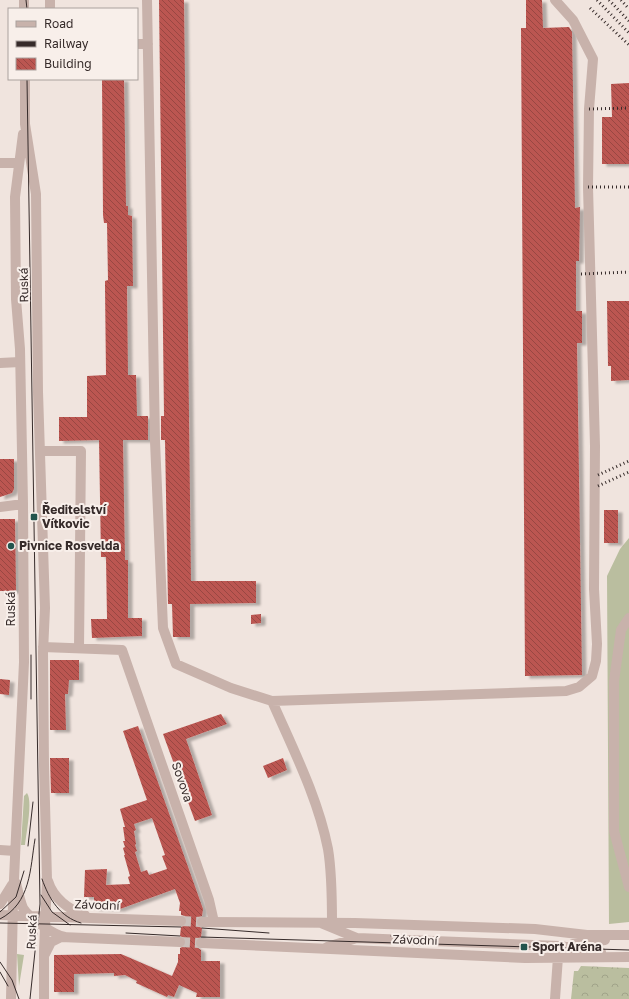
<svg xmlns="http://www.w3.org/2000/svg" width="629" height="999" font-family="'Golos Text',sans-serif">
<style>
.grass{fill:#babe9f}
.park{fill:url(#park-crowns)}
.building{fill:url(#building-back-hatch);fill-rule:evenodd;filter:url(#shadow)}
.lines{fill:none;stroke-linecap:round;stroke-linejoin:round}
.minor-tunnel{stroke:#cbbfba;stroke-width:10;stroke-dasharray:10 5;stroke-linecap:butt}
.minor{stroke:#c8b2ab;stroke-width:10}
.tram{stroke:#362b2a;stroke-width:1}
.rail{stroke:#362b2a;stroke-width:3;stroke-dasharray:1 3;stroke-linecap:butt}
.poi-dot{fill:#23544d;stroke:#f8efea;stroke-width:1.5}
.labels{text-anchor:middle;stroke-width:4;stroke-linejoin:round;paint-order:stroke}
.street-label{font-size:12px;fill:#362b2a;stroke:#f8efea}
.poi-label{font-size:12px;font-weight:bold;fill:#362b2a;stroke:#f8efea;text-anchor:start}
</style>
<defs>
<pattern id="park-crowns" width="20" height="18" patternUnits="userSpaceOnUse"><rect width="20" height="18" fill="#babe9f"/><path d="M2 6a3 3 0 1 1 6 0M12 15a3 3 0 1 1 6 0" fill="none" stroke="#a0a389"/></pattern>
<pattern id="building-back-hatch" width="6" height="6" patternUnits="userSpaceOnUse"><rect width="6" height="6" fill="#bb5651"/><path d="M-1 5l2 2M0 0l6 6M5-1l2 2" fill="none" stroke="#994743"/></pattern>
<filter id="shadow"><feDropShadow dx="4.5" dy="2.5" stdDeviation="1" flood-color="#0004"/></filter>
</defs>
<rect width="100%" height="100%" fill="#f0e4de"/>
<!-- grass -->
<path class="grass" d="M629,538v384l-20,2 -2,-348 13,-27z
M27,793c6,8 -1,41 -2,52h-4l3,-49z
M17,954l7,1 -5,31z"/>
<!-- park -->
<path class="park" d="M581,966l48,2v31h-58l3,-28h4z"/>
<!-- building -->
<path class="building" d="M159,0h25l7,581h65v22l-66,1v33h-17l-1,-33h-4l-3,-164h-4v-24h3z
M526,0h16l1,28 26,-1 3,5 3,176 5,-1 -1,54h-3v50h6v32h-5l5,332 -57,1 -4,-648h5z
M102,79h22l2,127h2v9l4,1 1,70h-6l1,89h8l1,41h11v24h-25l2,120h3v58h14v18l-50,2 -1,-19h16l-1,-62h-5l-2,-117 -40,1v-24h28v-41l19,-1 -1,-88v-6l3,-1 -1,-57h-3l-1,-8z
M629,83v81h-27v-47h10l-1,-33z
M607,301h22v79l-18,1v-15h-3z
M0,459h14v30l-2,4 -12,4z
M604,510h14v33h-14z
M0,519h15l1,72h-16z
M261,614v9l-10,1v-9z
M50,660h29v20h-10l-1,14h-3l1,36h-16z
M0,679l10,1 -1,15 -9,-1z
M221,714l6,10 -41,15 26,76 -17,6 -32,-87z
M138,726l65,183 -1,7 -4,1 -2,5 1,4 5,2 -1,9 -5,2 -1,7 6,4v11h19v36h-24l1,-4 -18,-8 -5,12 -6,-2 -1,2 -31,-14 1,-2 -12,-6 -11,1v-3l-40,1v18h-20v-37l67,-1 51,22 6,-14v-8h2v-6l6,-3v-6l-6,-3 1,-9 5,-2 1,-4 -2,-5 -4,-1v-4h-2l1,-8 -5,-14 -55,20 -26,-1v-11h-10l1,-27 22,-1 -1,16 24,-1 -2,-7 2,-1 -6,-21h1l-2,-7 2,-1 -2,-6h2l-2,-14h2l-5,-18 27,-9 -24,-69zM152,818l13,37 -3,1 5,13 -18,6 -2,-5 -6,2 -6,-20 2,-1 -2,-6 1,-1 -2,-13 2,-1 -2,-6z
M50,758h19v35h-18z
M283,758l4,12 -19,8 -5,-12z"/>
<g class="lines">
<!-- minor-tunnel -->
<path class="minor-tunnel" d="M181,921l21,1
M180,942l21,1"/>
<!-- minor -->
<path class="minor" d="M24,0v9
M50,0v9
M147,0l8,441 8,187 13,36 55,24 41,13c21,48 46,97 56,148 4,24 4,49 4,74
M137,44h11
M25,79v45l11,70 2,198 7,216 -2,44 1,113 3,115 -3,71v48
M0,163h19
M0,363l20,-1
M41,451h40l-2,197
M0,507l23,-3
M629,618l-8,12 -7,51v150l15,56
M43,647l79,3 87,250 5,22
M272,701l294,-10 13,-4 13,-11 4,-15 1,-17 -3,-55 1,-143 -7,-259 1,-78 4,-50 -20,-39 -18,-20
M0,850l15,1
M48,881c5,17 21,29 37,34
M16,883c2,8 4,18 7,25 6,10 31,27 42,29
M0,904l12,-19
M0,915l181,6
M202,922l153,1 180,6 52,6h42
M323,924l34,14
M201,943l324,15 104,-1
M573,944l32,-4
M327,947l30,-9 202,8 42,6
M45,954l6,-12 10,-5 119,5
M11,999l2,-98 11,-239 -1,-158 -3,-155 -4,-50 -1,-102 8,-63
M555,999l3,-42"/>
<!-- tram -->
<path class="tram" d="M26,0l1,9
M27,79l13,825 -10,95
M31,655v44
M28,846l5,-44
M42,879c7,20 18,38 39,44
M41,895l11,17 18,13
M0,912l16,-15 8,-26
M0,919c31,-16 30,-50 35,-80
M0,923l181,4
M202,928l67,5
M126,933l54,3
M391,936l46,2
M201,937l428,13
M0,962l12,18 7,19
M0,972l8,14"/>
<!-- rail -->
<path class="rail" d="M597,0l32,33
M609,0l20,21
M621,0l8,9
M590,8l39,37
M589,109l40,-1
M588,187h41
M581,274l48,-2
M598,475l31,-14
M598,486l31,-14"/>
</g>
<!-- markers -->
<g class="poi-dot">
<rect x="30" y="513" width="8" height="8" rx="2"/>
<circle cx="11" cy="546" r="4"/>
<rect x="520" y="943" width="8" height="8" rx="2"/>
</g>
<g class="labels">
<!-- street labels -->
<g class="street-label">
<text transform="translate(24 285) rotate(-91)" y="4">Ruská</text>
<text transform="translate(11 609) rotate(-90)" y="4">Ruská</text>
<text transform="translate(182 782) rotate(71)" y="4">Sovova</text>
<text transform="translate(97 905) rotate(2)" y="4">Závodní</text>
<text transform="translate(32 932) rotate(-87)" y="4">Ruská</text>
<text transform="translate(415 940) rotate(2)" y="4">Závodní</text>
</g>
<!-- poi labels -->
<g class="poi-label">
<text x="42" y="514">Ředitelství<tspan x="42" dy="14">Vítkovic</tspan></text>
<text x="19" y="550">Pivnice Rosvelda</text>
<text x="532" y="951">Sport Aréna</text>
</g>
</g>
<!-- legend -->
<rect x="8" y="8" width="130" height="72" fill="#f8efea" stroke="#aaa19d"/>
<rect x="16" y="21" width="20" height="6" fill="#c8b2ab" stroke="#aaa19d"/>
<text x="44" y="28" font-size="12" fill="#362b2a">Road</text>
<rect x="16" y="41" width="20" height="6" fill="#362b2a" stroke="#aaa19d"/>
<text x="44" y="48" font-size="12" fill="#362b2a">Railway</text>
<rect x="16" y="58" width="20" height="12" fill="url(#building-back-hatch)" stroke="#aaa19d"/>
<text x="44" y="68" font-size="12" fill="#362b2a">Building</text>
</svg>
